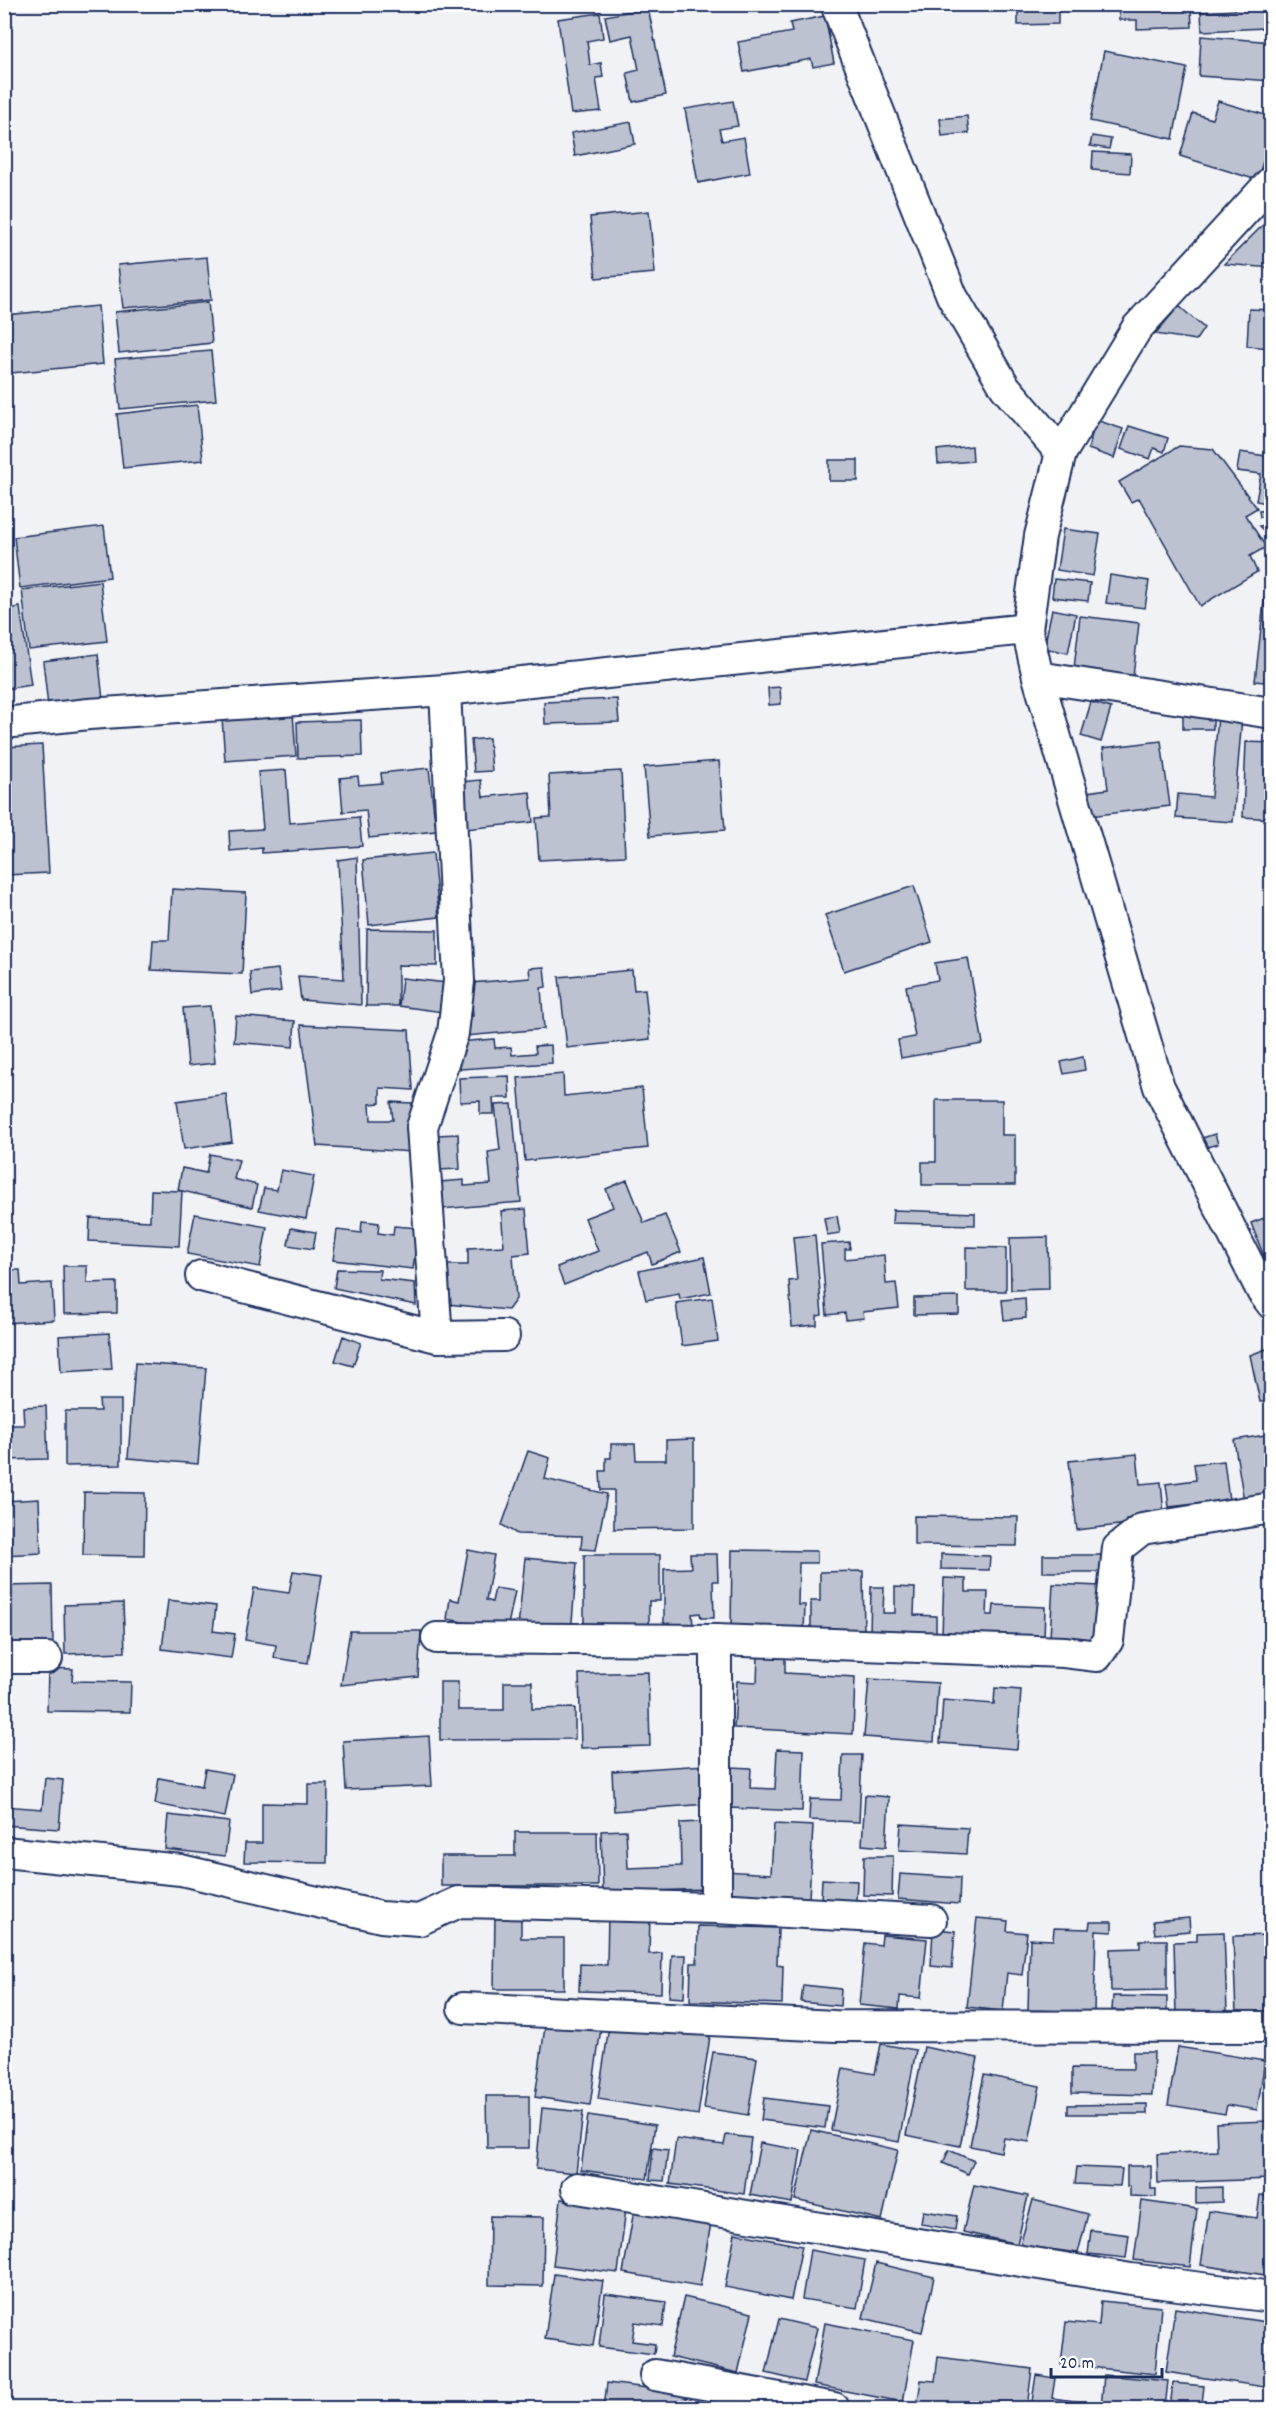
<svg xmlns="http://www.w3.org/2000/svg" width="1276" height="2413" font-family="Dekko,sans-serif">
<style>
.building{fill:#bcc2d0;stroke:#1b2f5e;stroke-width:1.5}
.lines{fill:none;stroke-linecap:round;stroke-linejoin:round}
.street-casing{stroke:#1b2f5e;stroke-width:34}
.street{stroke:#fff;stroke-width:30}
</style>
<rect width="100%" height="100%" fill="#f1f2f5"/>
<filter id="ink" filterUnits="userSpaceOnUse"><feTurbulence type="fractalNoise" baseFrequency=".0167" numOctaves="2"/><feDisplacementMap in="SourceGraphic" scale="12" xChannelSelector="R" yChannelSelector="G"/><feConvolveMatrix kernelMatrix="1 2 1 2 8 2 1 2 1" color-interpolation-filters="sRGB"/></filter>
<g filter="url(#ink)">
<!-- building -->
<path class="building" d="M409,4h23l-22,4z
M1018,4h56v7h-16v13l-40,1z
M1118,4h113v3l-40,1 1,19 -55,2v-9h-18z
M1235,4h36l-8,1 1,23 -62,3 -1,-19 34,-2z
M648,8l18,87 -33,7 -6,-29 12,-3 -7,-35 -22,5 -5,-24z
M600,13l3,25 -16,3 3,24 11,-2 2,14 -7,1 5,33 -30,3 -13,-95z
M825,16l9,47 -21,4 -2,-8 -67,13 -6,-30 54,-10 -2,-9z
M1201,36l71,6v39l-73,-5z
M1104,51l83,17 -14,71 -83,-18z
M733,101l5,25 -19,3 3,12 22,-4 6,36 -52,10 -13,-74z
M1218,101l54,16v17l-15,46 -77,-24 13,-43 19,6z
M967,116l2,17 -27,3 -2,-17z
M631,122l4,22 -60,12 -4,-23z
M1092,136l19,3 -2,10 -19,-3z
M1093,152l38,2 -1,19 -38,-3z
M649,211l6,62 -59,5 -6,-61z
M1272,216v52l-48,-4z
M207,257l4,43 -88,8 -5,-43z
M208,302l4,41 -93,10 -4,-41z
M98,306l5,58 -92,9 -6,-58z
M1179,306l25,22 -8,12 -41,-6z
M1249,309l23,1v38l-25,-2z
M211,351l5,49 -96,9 -5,-50z
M1270,367h2v22h-5z
M197,405l6,55 -80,8 -6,-54z
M1096,420l27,9 -9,29 -26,-9z
M1129,426l39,12 -4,14 -10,-4 -4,11 -29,-10z
M972,446l1,15 -35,3 -1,-14z
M1179,446l34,3 44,59 -12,7 21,32 -16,9 7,16 -57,34 -61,-108 -8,4 -12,-20z
M1240,452l32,5v47l-16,-3 5,-27 -24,-3z
M829,460h29v21h-29z
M1272,510v29l-13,-13 8,-1 -1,-8h-6l-1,-6z
M104,526l6,51 -90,11 -6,-51z
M1063,529l37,5 -7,42 -36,-6z
M1110,575l39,6 -4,27 -39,-5z
M1267,576l5,1v91l-6,-1 -2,15 -9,-1z
M1054,579l36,4 -2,18 -36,-4z
M100,581l7,60 -78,9 -7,-60z
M20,607l11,78 -27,4v-79z
M1052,609l24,5 -8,39 -24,-5z
M1080,616l59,7 -7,62 -59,-8z
M98,654l5,46 -55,6 -5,-45z
M780,687l1,17 -12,1 -1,-17z
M617,699l2,23 -74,2 -1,-22z
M1091,702l20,6 -10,34 -20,-6z
M293,713l3,43 -71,5 -3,-43z
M1183,715l30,1v13h-30z
M1218,716l24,2 -9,104 -57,-4 2,-24 33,3z
M361,720l1,36 -64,2 -1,-36z
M489,738l3,33 -18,1 -3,-32z
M1161,741l9,65 -80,10 -3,-24 21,-3 -5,-41z
M1246,742l26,1v76l-29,-2z
M42,745l7,128 -45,2v-128z
M719,761l6,69 -75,6 -6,-69z
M429,768l7,63 -67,7 -3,-28 -23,2 -3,-34 18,-2 1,9 23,-2 -1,-10z
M286,770l4,53 69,-6 3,29 -100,7v-5l-32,3 -1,-20 34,-2 -5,-57z
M621,771l4,85 -86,4 -3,-42 15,-1 -2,-42z
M481,780l2,17 47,-5 3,30 -68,7 -5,-47z
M433,853l6,64 -70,8 -6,-65z
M357,857l4,148 -60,-5 -3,-24 46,3 -6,-119z
M914,886l18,56 -88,29 -19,-56z
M172,889l74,4 -4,81 -91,-4 2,-30h16z
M367,929l70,1v36l-39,-1v41h-32z
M968,958l15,86 -82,14 -3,-18 17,-3 -9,-51 32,-6 -3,-17z
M544,967l2,20 -5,1 3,41 -79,7 -1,-19 9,-1 -2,-33 59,-5 -1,-10z
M278,969l3,22 -29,4 -2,-23z
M632,970l2,20 11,-1 5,50 -83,9 -8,-71z
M402,978l45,5 -4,29 -44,-6z
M210,1006l5,57 -27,3 -5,-58z
M236,1016l59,5 -2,26 -59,-5z
M301,1025l108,5 4,60 -33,-2v15l-10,1 1,16h22l-2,-18 21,1 1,49 -96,-6z
M494,1039l1,9 16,-1 1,8 24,-2 -1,-7 16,-1 1,18 -92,6 -2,-27z
M1083,1057l2,13 -21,4 -3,-12z
M563,1074l1,22 78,-8 6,60 -123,13 -7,-83z
M509,1076l1,22h-17l1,16h-14v-13l-20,1 -1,-24z
M226,1094l6,48 -48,7 -7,-48z
M936,1100h66v35h13v50h-93v-23h14z
M512,1104l9,98 -79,7 -2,-27 24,-2v6l27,-2 -3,-32 12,-2 -5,-45z
M458,1134l2,35 -22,1 -2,-35z
M1215,1134l3,10 -22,6 -3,-9z
M1272,1138v15l-5,-14z
M210,1154l29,6 -5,19 23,6 -5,22 -74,-17 4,-22 24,5z
M281,1170l33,6 -8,43 -47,-9 5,-22 13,2z
M627,1180l17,43 21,-8 16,37 -29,12 -4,-12 -84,33 -7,-18 41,-16 -13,-33 28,-11 -7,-18z
M151,1190l31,1 -3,55 -90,-5 1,-23 60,3z
M526,1209l4,44 -17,2 3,44 -8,11 -61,-6 -1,-39h22v-17l36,-2 -3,-35z
M893,1210l82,3v12l-83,-2z
M195,1214l72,13 -7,40 -73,-13z
M1272,1215v56l-2,1 -19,-49z
M837,1216l3,17 -13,2 -3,-17z
M362,1221l17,2 -1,10 15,2 1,-9 24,2 -5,41 -80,-9 4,-30 24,3z
M291,1228l25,4 -3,17 -25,-4z
M815,1235l7,80 -5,1v9l-25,2 -3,-46 8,-1 -4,-43z
M1048,1237l1,52 -38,1 -1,-52z
M849,1242l1,7h-5v10l39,-4 2,29 10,-1 3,25 -36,4 1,6 -18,2 -1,-7 -18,2 -6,-71z
M966,1247l40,1v43h-40z
M704,1257l7,36 -31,6 -1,-5 -33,6 -7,-29z
M63,1266h24v17l30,-1v31l-53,1z
M337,1269l43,1 -1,9 36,4 1,22 -82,-17z
M4,1270h16l1,15 31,-2 2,37 -50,3z
M959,1297v17l-45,1v-17z
M712,1298l6,43 -36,5 -6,-43z
M1025,1298l1,20 -22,2 -2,-20z
M109,1333l3,36 -51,3 -2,-36z
M343,1336l18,7 -8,23 -18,-5z
M1269,1348l3,4v49l-12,1 -10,-47z
M135,1363l71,5 -8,96 -70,-6z
M99,1400h22v65l-56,1v-55h35z
M46,1406l2,53 -44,1v-35h20l-1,-18z
M1272,1434v64l-28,3 -10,-61z
M694,1439v89l-80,1v-39h-13l-1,-19h6v-13h5v-14h24l1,16h30v-20z
M528,1451l22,7 -5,21 62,15 -11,56 -15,-1 1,-13 -65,-2 -15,-9z
M1137,1454l3,30 21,-2 3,33 -38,4 1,5 -50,6 -8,-69z
M1224,1461l5,39 -60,7 -3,-23 30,-4 -2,-16z
M84,1492l61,1 -1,63 -61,-1z
M39,1499l2,54 -37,2v-54z
M914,1516l104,1 -1,29 -103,-1z
M468,1550l26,5 -8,45 6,2 3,-14 20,3 -8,39 -60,-11 3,-20 9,2z
M732,1550l85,1v12h-18l-1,42h7l-1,27 -73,-1z
M690,1554h27l1,27h-5l1,37h-13l-1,-5 -8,1 1,12h-29v-57l27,-1z
M941,1554l49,2 -1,14 -48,-1z
M584,1555h76v46h-11v26h-65z
M1043,1555h60v17h-60z
M525,1558l52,5 -6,70 -53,-5z
M293,1571l29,4 -14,88 -34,-5 2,-13 -31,-5 9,-52 35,5z
M863,1571l1,61 -53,-1v-30h9v-29z
M944,1578l22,1v13h22l-1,23h6l1,-10 51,2 -1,32 -102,-4z
M1053,1584l47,2 -3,55 -47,-3z
M52,1585l1,59 -49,1v-59z
M871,1587h13l-1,26h12v-26l20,1 -1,27 22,1v19h-66z
M168,1600l48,6 -3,25 22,3 -4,24 -69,-9z
M123,1603l2,49 -60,2 -1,-49z
M350,1631h71l-3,46 -77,8z
M758,1656l27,1v16l70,4 -2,57 -119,-6 3,-47 20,1z
M48,1668l25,1 -1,12 59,1 -1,30 -83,-1z
M648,1672l2,74 -69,2 -2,-74z
M869,1679l69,4 -4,59 -70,-5z
M440,1682h18v28h46v-28h28v27l43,-1v31l-135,1z
M995,1688l26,2 -4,59 -77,-6 3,-43 51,4z
M429,1736l3,50 -86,4 -3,-49z
M777,1749l27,1 -2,61 -73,-3 2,-41 20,1 -1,20 25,1z
M843,1755h19l-3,67 -50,-2 1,-21 31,1z
M705,1765l3,39 -94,7 -2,-40z
M205,1769l28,5 -8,43 -70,-13 4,-26 43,8z
M45,1778l18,2 -4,49 -55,-4v-19l38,3z
M308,1784h20l-1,79 -83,-1 1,-19h17v-40l46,1z
M865,1795l24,2 -3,50 -24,-2z
M168,1815l61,7 -4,34 -60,-7z
M702,1822l2,67 -101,4 -2,-62 25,-1 2,38 53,-2 -1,-43z
M774,1824l39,2 -4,72 -86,-4 2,-23 46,3z
M901,1824l67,4 -2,26 -67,-4z
M515,1832h82l1,54h-157v-30h74z
M864,1856h29l-1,40 -29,-1z
M900,1874l60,4 -1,26 -61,-5z
M822,1879l35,2 -1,20 -35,-1z
M495,1911h26v27h43v51h-70z
M608,1914l42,1 -1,39 13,-1 -1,40 -82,-2 1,-27 27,1z
M977,1918l31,3 -1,10 20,2 -5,42 -15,-2 -4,38 -36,-4z
M1189,1918l1,13 -35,3 -2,-13z
M1090,1922h22v10l-16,-1 -2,81 -66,-2 2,-71 23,1 1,-12 35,1z
M698,1926l80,2 -1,37 6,1 -1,38 -92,-3 1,-38h6z
M933,1929l22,2 -3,37 -21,-2z
M1224,1932l3,80 -51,2 -2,-72 23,-1v-8z
M882,1935l45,4 -6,59 -21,-2 -1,13 -40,-4 6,-62 16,2z
M1272,1935v79l-36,1 -3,-79z
M1140,1940h27v50l-56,1 -1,-42 30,-1z
M672,1955h14l-2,43 -15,-1z
M803,1985l38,4 -1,17 -39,-4z
M1113,1996l54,1v15l-55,-2z
M546,2020l55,8 -11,77 -55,-8z
M610,2020l100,16 -12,79 -100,-16z
M881,2044l35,6 -17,92 -68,-12 12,-62 32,6z
M924,2047l54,11 -18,88 -54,-11z
M1178,2047l87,14 -8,49 -30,-5 -2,9 -57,-9z
M713,2052l44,6 -9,57 -44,-7z
M1133,2052h21l-2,43 -80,-2v-25l61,1z
M984,2075l56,11 -11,56 -25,-4 -3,14 -31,-6z
M486,2096h43v52h-42z
M764,2098l64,8 -3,22 -64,-8z
M1147,2104v10h-79v-9z
M542,2108l41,4 -7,61 -40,-4z
M588,2115l67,10 -8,54 -66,-9z
M1268,2121l3,58 -113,4 -1,-29 60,-3 -1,-28z
M811,2130l87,20 -16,70 -87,-20z
M726,2135l25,3 -7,56 -74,-10 6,-45 48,6z
M760,2143l41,7 -9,53 -42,-8z
M653,2148l15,2 -4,31 -14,-1z
M949,2150l25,11 -6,13 -25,-11z
M1127,2166h24v23h5v8l-26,-1v-10l-3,1z
M1077,2167l45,2 -2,17 -45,-2z
M974,2185l54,11 -11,48 -54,-12z
M1222,2187v15l-26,1v-15z
M1260,2195l12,2v79l-71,-11 8,-54 48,7z
M561,2199l65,9 -8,65 -65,-8z
M1033,2200l55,14 -10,39 -58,-8z
M1142,2201l55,8 -7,58 -56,-7z
M634,2210l77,13 -11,63 -77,-13z
M923,2211l34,5 -2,14 -34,-6z
M490,2216l54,1 -1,69 -54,-1z
M1091,2230l38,5 -3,23 -38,-4z
M735,2233l67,13 -11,54 -66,-13z
M810,2250l55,10 -8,48 -55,-9z
M876,2263l58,14 -12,55 -59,-14z
M554,2274l49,7 -10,65 -48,-7z
M605,2294l61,8 -3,24 -28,-4 -3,19 23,3 -1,10 -55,-7z
M684,2297l68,16 -14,60 -68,-16z
M1101,2301l60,6 -6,67 -94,-10 5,-42 33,3z
M1175,2308l97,15 -1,65 -105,-16z
M779,2319l38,9 -13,54 -38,-9z
M825,2323l89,17 -11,62 -89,-17z
M938,2357l94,12 -5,39h-110l4,-28 14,1z
M1036,2375l19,3 -3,20 29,4 -1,6h-49z
M1104,2375l64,6 -3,27h-64z
M607,2383l80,10 -2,15h-81z
M1173,2383l31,3 -2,17 47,5h-79z"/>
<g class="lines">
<defs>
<path id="street" d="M836,4l116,292 53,91 56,66
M1272,181l-135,147 -76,125 -21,83 -13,93 11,48 121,410 103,204 10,13
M1038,677l234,36
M4,723l85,-9 356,-24 582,-61
M201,1276l236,61 67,-1
M437,1337l-15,-210 31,-94 6,-52 -14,-291
M437,1638l279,2 348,12 33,4 11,-16 10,-92 24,-19 130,-21
M4,1658h43
M4,1852l177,18 200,47 38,3 40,-18 257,6 215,12
M716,1908v-268
M463,2008l372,18 437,1
M577,2188l554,91 141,18
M655,2375l179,33"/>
</defs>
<!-- street casing -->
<use href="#street" class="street-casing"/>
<!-- street -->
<use href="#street" class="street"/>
</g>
</g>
<!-- margin -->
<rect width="1276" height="2413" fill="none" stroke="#fff" stroke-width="24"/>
<rect x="12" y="12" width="1252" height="2389" fill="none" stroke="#1b2f5e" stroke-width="2" filter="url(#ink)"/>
<!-- scale -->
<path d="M1051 2368v9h111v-9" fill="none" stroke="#1b2f5e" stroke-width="3"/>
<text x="1060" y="2368" font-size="18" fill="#1b2f5e" stroke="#ffffff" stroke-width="4.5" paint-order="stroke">20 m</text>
</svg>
